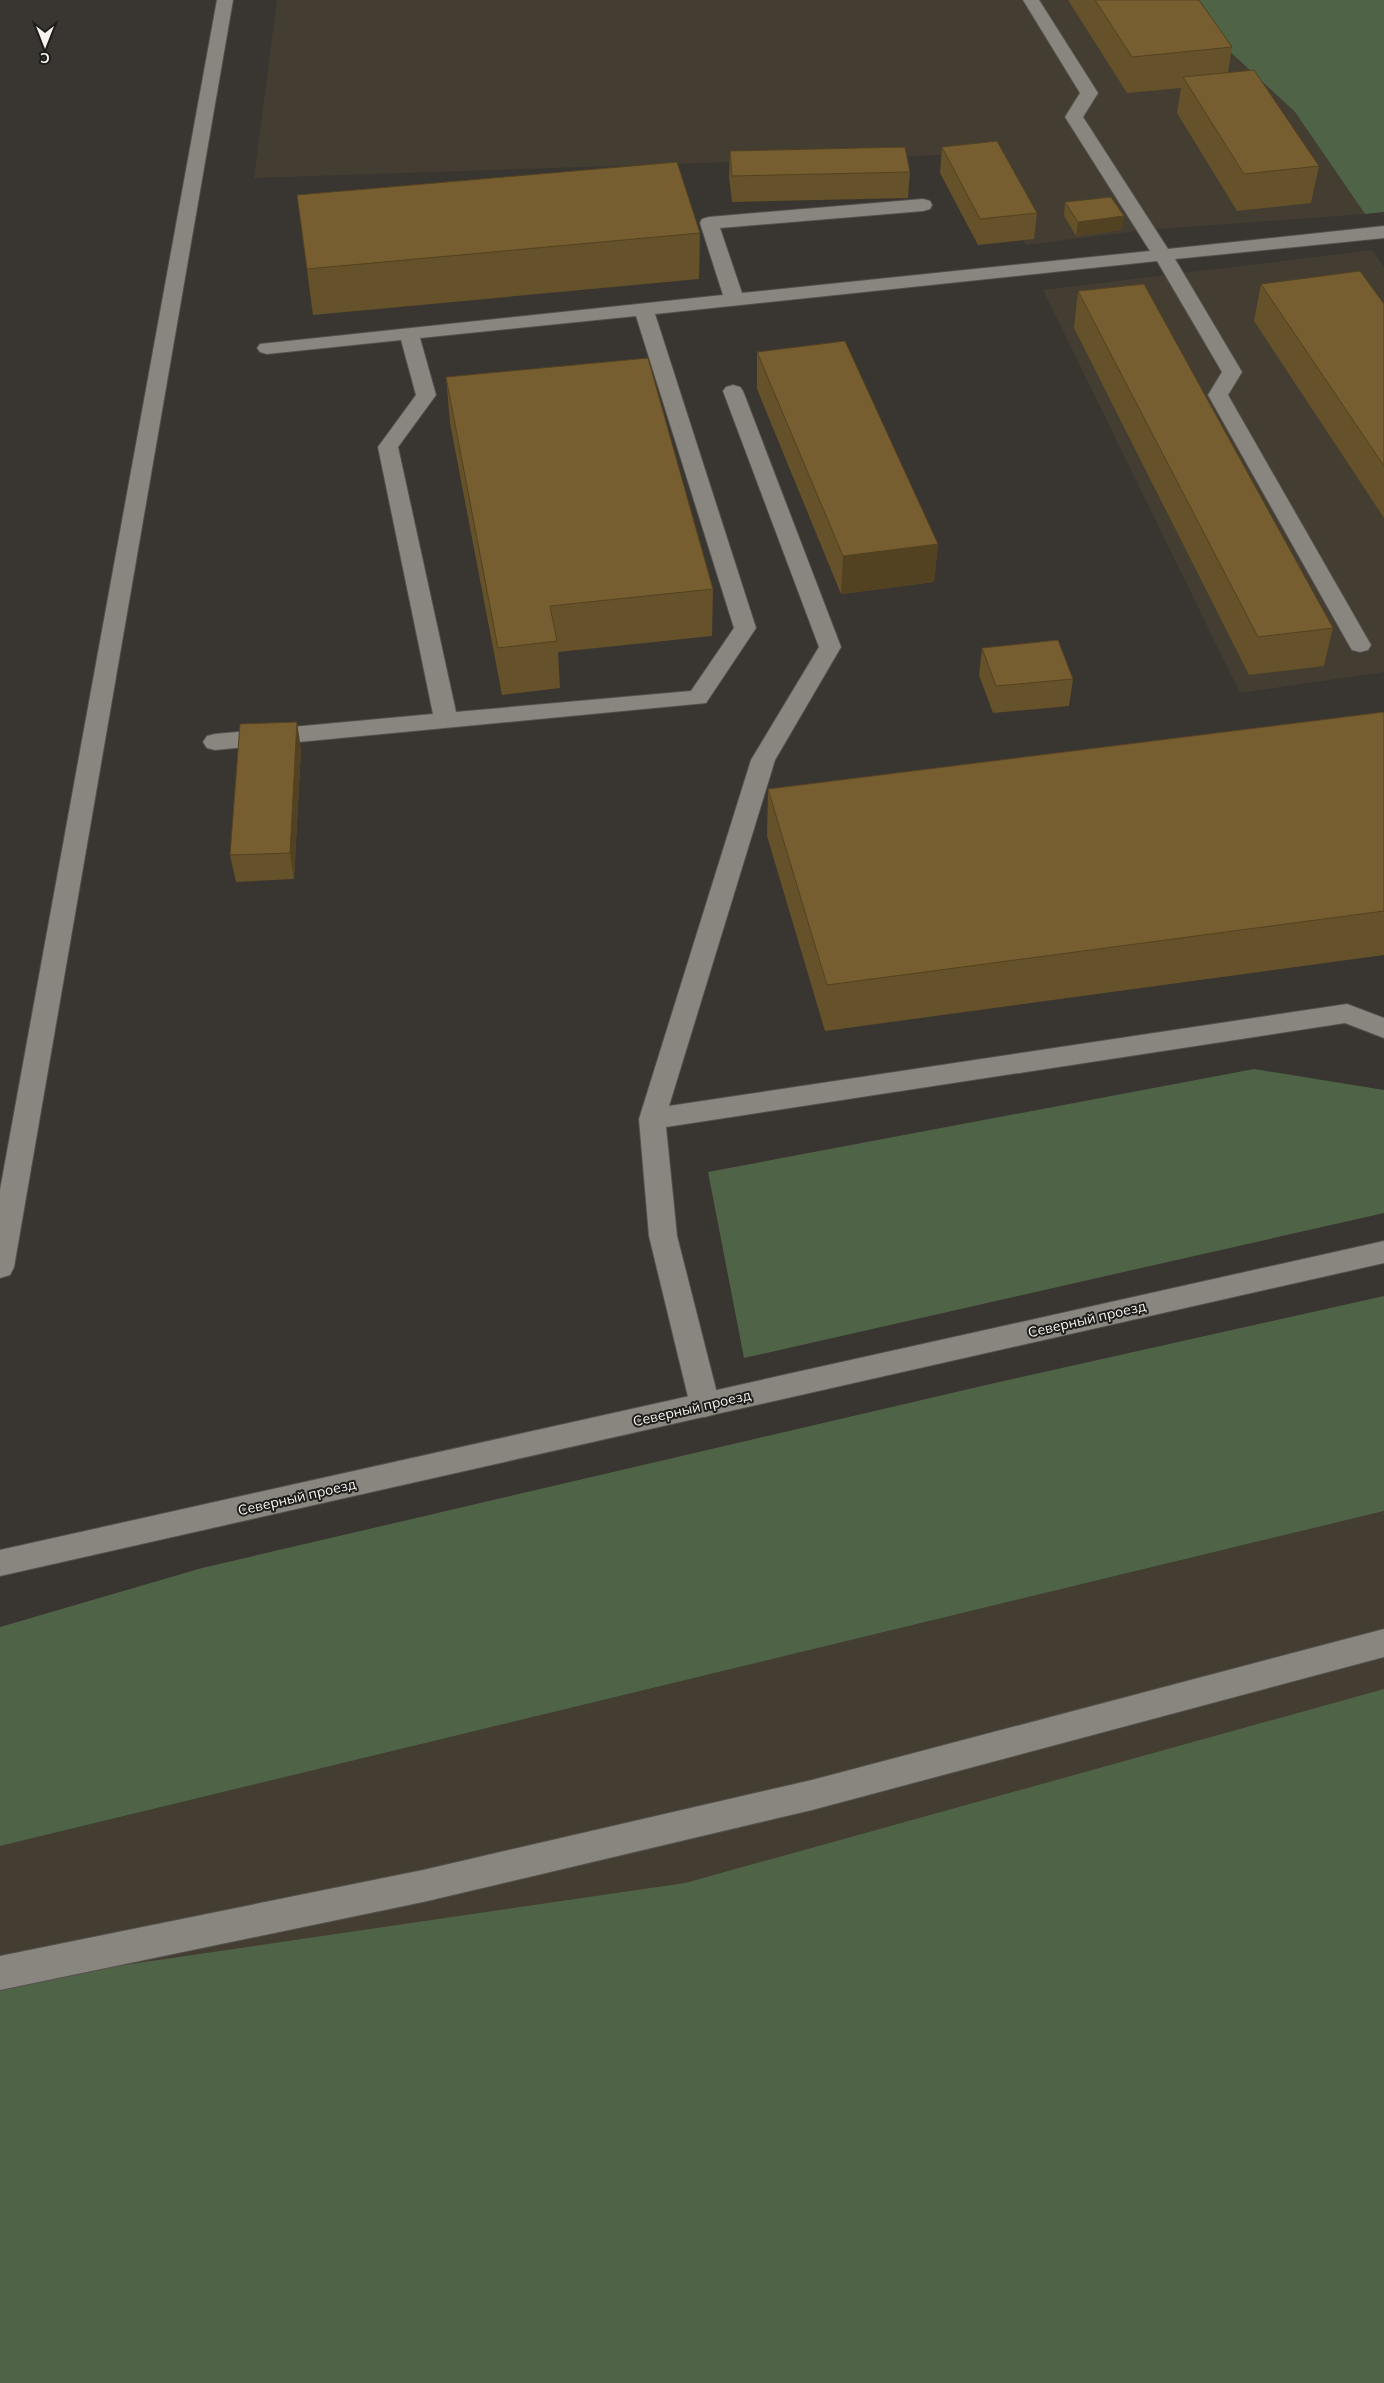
<svg xmlns="http://www.w3.org/2000/svg" width="1384" height="2383" font-family="Mulish,sans-serif">
<style>
.built{fill:#443d32}
.green{fill:#4f6346}
.lines{fill:none;stroke-linecap:round;stroke-linejoin:round}
.service-casing{stroke:#54514c;stroke-width:2}
.minor-casing{stroke:#54514c;stroke-width:2}
.service{fill:#89857f;fill-rule:evenodd}
.minor{fill:#89857f;fill-rule:evenodd}
.wall{fill:#65512a}
.shaded-wall{fill:#534222}
.building{fill:#765e31;stroke:#534222}
.labels{text-anchor:middle;stroke-width:4;stroke-linejoin:round;paint-order:stroke}
.street-label{font-size:14px;fill:#f7f4f1;stroke:#1e1d1a}
</style>
<rect width="100%" height="100%" fill="#393530"/>
<!-- built -->
<path class="built" d="M277,0h896l122,112 70,102 -220,16 -119,15 -56,-91 -716,24z
M1372,250l12,17v405l-144,21 -197,-403z
M1384,1511v872h-1384v-537z"/>
<!-- green -->
<path class="green" d="M1174,0h210v212l-19,2 -70,-102z
M1254,1069l130,21v123l-640,145 -36,-186z
M1384,1296v215l-1384,335v-219l202,-59 784,-183z
M1384,1689v694h-1384v-400l685,-100z"/>
<g class="lines">
<defs>
<path id="service" d="M217,0h16l-219,1267 -4,8 -10,3v-88z
M1023,0h16l59,93 -15,24 85,132 216,-23v12l-209,21 67,113 -14,23 143,250 -3,5 -8,2 -8,-2 -3,-5 -141,-250 14,-23 -65,-111 -502,53 101,314 -50,75 -491,47 -8,-2 -4,-6 4,-6 8,-2 218,-20 -55,-267 38,-52 -15,-55 -134,14 -7,-2 -3,-4 3,-4 463,-49 -23,-72 2,-4 7,-2 214,-18 7,2 2,4 -2,4 -7,2 -203,17 22,65 408,-42 -85,-134 15,-24zM636,316l98,312 -43,63 -235,21 -58,-265 38,-52 -16,-57z
M733,385l7,2 3,4 98,256 -66,113 -106,346 678,-102 37,14v20l-39,-15 -679,104 11,109 43,169 -5,9 -10,3 -10,-3 -5,-9 -41,-169 -10,-117 112,-359 68,-113 -96,-256 3,-4z
M1384,1629v28l-572,153 -389,92 -423,88v-34l423,-86 389,-90z"/>
<path id="minor" d="M1384,1241v22l-1384,313v-26z"/>
</defs>
<!-- service casing -->
<use href="#service" class="service-casing"/>
<!-- minor casing -->
<use href="#minor" class="minor-casing"/>
<!-- service -->
<use href="#service" class="service"/>
<!-- minor -->
<use href="#minor" class="minor"/>
</g>
<!-- wall -->
<path class="wall" d="M1068,0h131l33,47 -4,26 91,93 -8,37 -74,8 -60,-98 4,-25 -54,5z
M942,147l95,66 -3,26 -56,6 -38,-72z
M730,151l180,21 -2,26 -176,4 -3,-25z
M297,195l403,38 -1,46 -386,36z
M1065,202l57,28 -46,6 -12,-20z
M1261,284l123,20v214l-130,-197z
M1078,291l255,337 -9,38 -75,9 -175,-347z
M757,352l181,192 -4,38 -93,12 -84,-205z
M446,377l267,212 -1,47 -154,16 2,36 -58,7 -52,-272z
M982,648l91,31 -4,27 -76,7 -14,-38z
M1384,712v243l-559,76 -58,-195 1,-47z
M301,749l-7,130 -58,3 -6,-27z"/>
<!-- shaded-wall -->
<path class="shaded-wall" d="M1124,216l-2,14 -46,6 2,-14z
M938,544l-4,38 -93,12 2,-38z
M297,722l4,27 -7,130 -4,-26z"/>
<!-- building -->
<path class="building" d="M1095,0h104l33,47 -100,10z
M1254,70l65,96 -75,8 -61,-97z
M997,141l40,72 -57,6 -38,-72z
M905,147l5,25 -178,4 -2,-25z
M677,162l23,71 -393,36 -10,-74z
M1111,197l13,19 -46,6 -13,-20z
M1360,271l24,33v162l-123,-182z
M1144,284l189,344 -75,9 -180,-346z
M845,341l93,203 -95,12 -86,-204z
M648,358l65,231 -163,17 7,35 -59,7 -52,-271z
M1058,640l15,39 -77,7 -14,-38z
M1384,712v199l-557,74 -59,-196z
M297,722l-7,131 -60,2 10,-131z"/>
<g class="labels">
<!-- street labels -->
<g class="street-label">
<text transform="translate(1087 1319) rotate(-13)" y="5">Северный проезд</text>
<text transform="translate(692 1408) rotate(-13)" y="5">Северный проезд</text>
<text transform="translate(297 1497) rotate(-13)" y="5">Северный проезд</text>
</g>
</g>
<!-- north arrow -->
<g transform="translate(45 45) rotate(180)" stroke="#1e1d1a" stroke-width="4" paint-order="stroke">
<path d="M0-4L9 19L0 12L-9 19Z" fill="#f7f4f1"/>
<text y="-8" font-size="14" font-weight="bold" text-anchor="middle" fill="#f7f4f1">С</text>
</g>
</svg>
